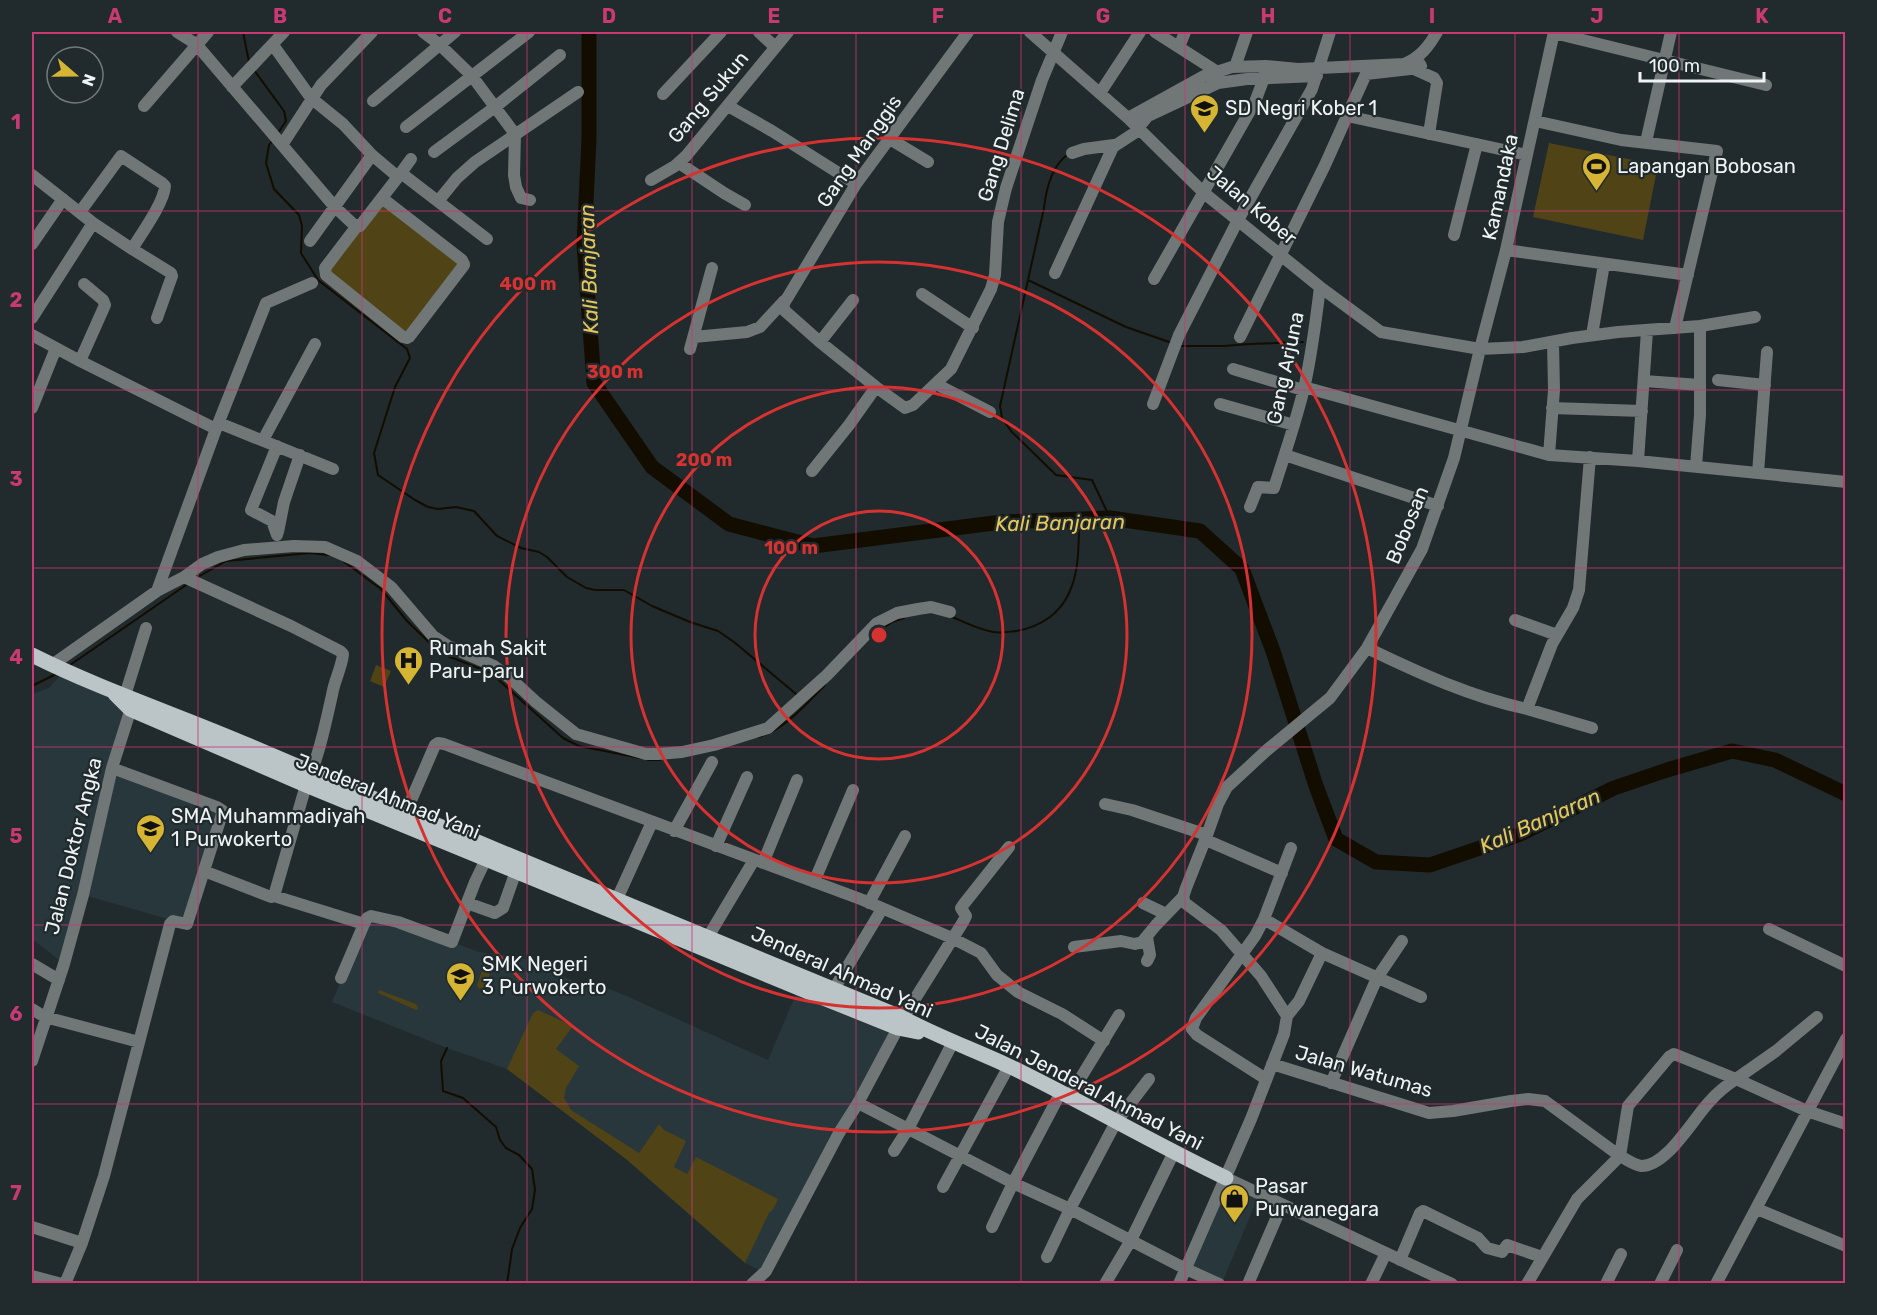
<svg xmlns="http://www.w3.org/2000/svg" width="1877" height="1315" font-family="Rubik,sans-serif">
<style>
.built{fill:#27373b}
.green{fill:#504416}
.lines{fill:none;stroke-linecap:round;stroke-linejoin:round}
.stream{stroke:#130d00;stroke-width:2}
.river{stroke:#130d00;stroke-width:15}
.minor{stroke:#717677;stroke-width:12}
.major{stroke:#bbc4c7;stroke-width:15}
.grid{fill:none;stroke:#c93972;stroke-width:1.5;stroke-opacity:0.55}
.ring{fill:none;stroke:#d73232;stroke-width:3}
.labels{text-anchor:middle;stroke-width:4.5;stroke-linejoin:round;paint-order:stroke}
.street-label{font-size:20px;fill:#eef3f5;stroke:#212a2c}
.poi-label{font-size:20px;fill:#eef3f5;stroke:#212a2c;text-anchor:start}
.water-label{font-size:21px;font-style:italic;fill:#e5c75b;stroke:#212a2c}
.centre{fill:#d73232;stroke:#212a2c;stroke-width:3}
.ring-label{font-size:18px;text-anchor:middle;font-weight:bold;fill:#d73232;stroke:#212a2c;stroke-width:4.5;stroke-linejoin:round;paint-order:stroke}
.neatline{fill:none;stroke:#c93972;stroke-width:2}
.grid-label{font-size:20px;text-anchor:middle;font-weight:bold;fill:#c93972}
</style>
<rect width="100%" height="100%" fill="#212a2c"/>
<!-- built -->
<path class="built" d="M65,670l62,39 -15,59 108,43 -35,113 -101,-29 -20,69 -32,-25v-245l17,-6z
M367,918l31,4 81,30 42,5 74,34 4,-6 30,12 139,63 31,-73 99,41 -131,246 -22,-11 -119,-104 -119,-90 -60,-21 -115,-46z
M1226,1178l33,17 -37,88 -36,-14z"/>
<!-- green -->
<path class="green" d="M1549,143l109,22 -15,75 -110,-23z
M384,195l87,67 -62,82 -89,-68z
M376,665l15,6 -7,16 -14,-6z
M486,970l4,4 -5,13 -6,2 -2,-4 5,-14z
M379,990l37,14 2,4 -1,2 -3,-1 -36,-16z
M538,1010l35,16 -17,23 23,17 -13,22 -2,10 7,12 68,43 20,-29 5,6 22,11 -12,26 13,7 9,-17 82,42 -4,9 -5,5 -24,50 -119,-104 -119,-90 26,-56z"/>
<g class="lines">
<!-- stream -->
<path class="stream" d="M243,32l6,30
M254,70l30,41 2,10 -8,12
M273,140l-4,5 -3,18 8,26 25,26 3,11 -1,27 17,27 89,69 3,9 -15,29 -21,66 4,22 37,25 13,7 10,2 18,-2 18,4 23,25 24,12 18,4 8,5 20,20 19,11 9,2h29l28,16 38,16 28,9 16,11 62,52
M1067,155c-16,12 -21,35 -23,53l-44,198 2,12 9,13 45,44 36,5 18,38
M1028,280l98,47 46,16
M1181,346h43l25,-2 54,-2
M343,561l38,28 26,32 33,32 51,20 72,65 16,8 61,12
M196,578l30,-17 84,-8 19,2
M950,616c12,5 25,12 39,15 8,3 19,1 27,0 14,-2 23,-6 34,-14 30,-23 29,-64 29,-98
M875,634l17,-12 12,-4
M70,665l119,-82
M32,686l26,-13
M759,737c26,-8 47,-33 66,-52
M648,760h12
M447,1048l-6,13 2,30 20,7 33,29 4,13 6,8 13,7 13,14 3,21 -3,19 -12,19 -8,21 -5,35
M91,1284h6"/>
<!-- river -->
<path class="river" d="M589,32v107l-5,105 10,139 58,84 77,57 84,22 189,-24 108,-4 90,13 42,38 31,82 43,135 20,53 40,23 54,3 88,-30 96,-47 53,-18 65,-19 43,9 71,34"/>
<!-- minor -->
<path class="minor" d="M177,32l19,12 138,162 19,18 7,2 38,-49
M423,32l16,12 33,32 43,58 -1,41 2,12 5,11 9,2
M759,32l16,15
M968,32l-112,152 -73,121 2,6 35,31 56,45 29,21 8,-3 38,-36 40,-80 4,-14 3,-53 8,-34 36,-108 20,-48
M1030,32l98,86 76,75 116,94 61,45 99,17 43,-2 49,-9 46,-6 82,-6 55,-9
M1155,32l61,39
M1554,33l212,52
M273,45l38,53 32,26 29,31 26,22 13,-18
M1179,47l6,-15
M1235,67l12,-35
M1414,69l20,9 3,5 -8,51
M232,87l52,-55
M1100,93l40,-61
M663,94l58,-62
M373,101l82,-69
M144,106l64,-74
M728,106l44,25 84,53
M1347,116l19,-42 53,-6 2,-2 -5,-8
M1128,118l76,-42 28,-9 34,-1 32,3 106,-5c16,-6 25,-18 33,-32
M1535,121l86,19 96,11 -42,177
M406,127l123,-95
M1138,128l10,-12 70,-33 29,-4 70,-3
M890,139l38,23
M1646,142l25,-110
M282,145l39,-60 51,-53
M434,152l61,-45 65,-52
M1072,153l12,-4 30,-4
M679,163l45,30 21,12
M401,173l86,66
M32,175l61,48 39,26 39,24 1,3 -15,42
M651,180l24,-14 11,-10 102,-124
M439,200l18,-22 18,-16 103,-70
M80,212l41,-56 41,27 3,3c-1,17 -24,48 -33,63
M357,226l-32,42 1,7 77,62 4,1 2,-1 55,-72 -2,-5 -80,-62
M1454,235l23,-91
M310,241l62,-86
M32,244l31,-45
M1506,250l182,25
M1055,273l58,-126 26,-17
M1154,279l101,-177 9,-24 2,-12
M922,294l51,34
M32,318l61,-95
M32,335l48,26 136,68 -59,162
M1592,335l12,-71
M694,337l53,-5 13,-5 24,-26
M1240,337l85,-172 22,-49 180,39
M820,342l33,-42
M690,349l22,-81
M80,361l25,-56 -2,-5 -19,-16
M1233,369l70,21
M1718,380l47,5
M1644,381l56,4
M936,384l54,28
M1304,387l245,68 89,6 208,21
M1153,404l26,-69 59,-115 74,-131 18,-57
M1220,404l74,21
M32,408l24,-60
M1552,408l90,3
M219,423l114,46
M216,429l50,-126 46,-20
M263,440l52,-96
M277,446l-26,64 21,11 5,14
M1285,455l153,51
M1549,455l5,-65 -1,-48
M1638,461l9,-130
M1696,466l4,-51v-89
M812,471l37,-46 27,-38
M1758,473l9,-121
M1250,507l8,-20 16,1c11,-35 23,-69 31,-104 7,-32 11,-64 15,-97
M278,532l6,-30 16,-47
M184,577l107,49 49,25 3,3c-1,13 -9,27 -11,41 -7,31 -13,61 -26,90l-32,111
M1515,620l42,15
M1367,648c52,25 104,49 160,61l25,-65 21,-36 6,-18 11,-133
M52,665l105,-74 27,-14 18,-13 16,-7 26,-7 50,-4 31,1 32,14 34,26 42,49 15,10 46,20 16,12 26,24 40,32 70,20h12l24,-2 32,-7 54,-17 59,-53 50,-52 20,-10 21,-4 13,-2 19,5
M123,702l23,-74
M1527,709l65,19
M1105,804l27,6 75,25
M406,812l29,-67 3,-2 6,1 419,156 89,38 29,15 16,22 21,17 44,22 42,27
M674,831l38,-69
M1206,840l76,33
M716,846l31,-69
M763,863l34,-83
M204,871l67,26 3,-1 90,28
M814,882l39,-92
M617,899l35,-77
M467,903l28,10 8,-5 13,-37
M869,903l36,-67
M1143,903l23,11
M1264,919l58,34 99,44
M1769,929l77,37
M708,937l46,-77
M1074,947l47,-6 14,3 7,-2 14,-17 27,-28
M1147,961l3,-6 -3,-18
M32,964l27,16
M341,978l23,-54 3,-6 4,-2 27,6 54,20 23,-60 11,-23
M834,989l48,-80
M32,1009l13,8 94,25
M1287,1016l12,-15 23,-48
M903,1018l60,-96 3,-6 -5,-8 2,-3 46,-58
M32,1061l32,-97 19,-69 29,-127 21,-66
M1272,1064l157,49 24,-2 58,-10 17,-2 17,2 75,55c7,4 14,9 21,10 26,1 53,-49 70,-66 7,-8 16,-15 25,-21l71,32 39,13
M1266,1079l-69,-44 -5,-6 4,-11 59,-82 9,-17 27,-71
M1331,1083l46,-105 25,-37
M1069,1097l50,-82
M858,1103l155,80 57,26 116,60 33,15
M894,1151l14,-22 45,-87
M1226,1178l226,106
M943,1187l66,-121
M1757,1209l89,37
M32,1227l50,16 22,-67 66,-252 3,-3 14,3 36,-113 -6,-4 -105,-39
M992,1227l21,-44 48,-91
M1047,1257l23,-48 46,-87 33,-43
M1400,1260l20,-47 3,-2 55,27 9,10 15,4 5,-7 35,12
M32,1276l30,8
M65,1284l17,-41
M752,1284l14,-13 73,-138 19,-30 40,-75
M1105,1284l26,-44 42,-86
M1179,1284l72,-165 33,-85 3,-18 -26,-40 -40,-46 -36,-27 -2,-6 3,-9 21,-53 11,-31 9,-17 40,-37 63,-52 37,-50 55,-99 32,-91 26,-109 26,-99 48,-218
M1248,1284l34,-79
M1371,1284l15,-31
M1527,1284l50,-85 43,-43 8,-50 41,-49 5,-3 62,25 40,-28 41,-34
M1606,1284l15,-30
M1660,1284l17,-34
M1716,1284l130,-245"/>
<!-- major -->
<path class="major" d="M32,655c70,35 146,60 218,91 217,93 435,182 653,272 35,19 72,32 108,49 72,35 142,76 215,111
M115,694l15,15 176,76 510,210 82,33 20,4"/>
</g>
<!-- grid -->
<path class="grid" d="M198,32v1252M362,32v1252M527,32v1252M692,32v1252M856,32v1252M1021,32v1252M1185,32v1252M1350,32v1252M1515,32v1252M1679,32v1252M32,211h1814M32,390h1814M32,568h1814M32,747h1814M32,925h1814M32,1104h1814"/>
<!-- distance rings -->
<g class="ring">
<circle cx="879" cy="635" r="124"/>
<circle cx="879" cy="635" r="248"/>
<circle cx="879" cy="635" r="373"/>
<circle cx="879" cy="635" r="497"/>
</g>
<!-- icons -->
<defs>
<symbol id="school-pin" viewBox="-11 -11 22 30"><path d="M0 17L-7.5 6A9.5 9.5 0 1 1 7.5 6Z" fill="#d6b534" stroke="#212a2c"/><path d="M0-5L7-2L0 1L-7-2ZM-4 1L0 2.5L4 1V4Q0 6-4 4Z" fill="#111"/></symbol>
<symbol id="stadium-pin" viewBox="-11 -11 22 30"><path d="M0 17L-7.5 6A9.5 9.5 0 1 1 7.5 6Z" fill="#d6b534" stroke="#212a2c"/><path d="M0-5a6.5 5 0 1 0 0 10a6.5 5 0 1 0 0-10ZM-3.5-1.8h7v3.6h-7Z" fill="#111"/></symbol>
<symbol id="hospital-pin" viewBox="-11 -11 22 30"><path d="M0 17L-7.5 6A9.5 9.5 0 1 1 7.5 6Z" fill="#d6b534" stroke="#212a2c"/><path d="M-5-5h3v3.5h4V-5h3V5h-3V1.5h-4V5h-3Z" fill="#111"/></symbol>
<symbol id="shop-pin" viewBox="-11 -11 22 30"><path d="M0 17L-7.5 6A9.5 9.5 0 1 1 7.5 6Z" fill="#d6b534" stroke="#212a2c"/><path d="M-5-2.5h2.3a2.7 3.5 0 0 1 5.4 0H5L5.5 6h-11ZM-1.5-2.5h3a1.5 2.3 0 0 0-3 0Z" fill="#111"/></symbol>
</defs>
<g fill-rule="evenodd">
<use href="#school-pin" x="1188" y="92" width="33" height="45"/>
<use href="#stadium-pin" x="1580" y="150" width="33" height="45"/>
<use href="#hospital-pin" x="392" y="644" width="33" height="45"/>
<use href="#school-pin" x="134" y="812" width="33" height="45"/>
<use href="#school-pin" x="444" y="960" width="33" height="45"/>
<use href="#shop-pin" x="1218" y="1182" width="33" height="45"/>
</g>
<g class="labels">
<!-- street labels -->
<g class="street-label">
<text transform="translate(708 97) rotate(-50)" y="7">Gang Sukun</text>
<text transform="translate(1001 145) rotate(-73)" y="7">Gang Delima</text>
<text transform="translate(859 151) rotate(-55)" y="7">Gang Manggis</text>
<text transform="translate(1500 187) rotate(-78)" y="7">Kamandaka</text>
<text transform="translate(1252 205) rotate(40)" y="7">Jalan Kober</text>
<text transform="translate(1285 368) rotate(-78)" y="7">Gang Arjuna</text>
<text transform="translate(1407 525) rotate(-68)" y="7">Bobosan</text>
<text transform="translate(388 796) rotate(22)" y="7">Jenderal Ahmad Yani</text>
<text transform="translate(73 846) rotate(-76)" y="7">Jalan Doktor Angka</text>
<text transform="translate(842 972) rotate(24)" y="7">Jenderal Ahmad Yani</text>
<text transform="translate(1364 1071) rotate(16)" y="7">Jalan Watumas</text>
<text transform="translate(1089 1087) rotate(27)" y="7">Jalan Jenderal Ahmad Yani</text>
</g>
<!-- poi labels -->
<g class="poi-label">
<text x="1225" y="115">SD Negri Kober 1</text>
<text x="1617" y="173">Lapangan Bobosan</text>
<text x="429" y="655">Rumah Sakit<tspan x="429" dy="23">Paru-paru</tspan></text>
<text x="171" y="823">SMA Muhammadiyah<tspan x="171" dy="23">1 Purwokerto</tspan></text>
<text x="482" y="971">SMK Negeri<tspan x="482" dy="23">3 Purwokerto</tspan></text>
<text x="1255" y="1193">Pasar<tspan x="1255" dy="23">Purwanegara</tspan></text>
</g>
<!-- water labels -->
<g class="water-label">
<text transform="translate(589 269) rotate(-92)" y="7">Kali Banjaran</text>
<text transform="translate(1060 523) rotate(-1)" y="7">Kali Banjaran</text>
<text transform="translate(1540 821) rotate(-24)" y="7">Kali Banjaran</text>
</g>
</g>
<circle cx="879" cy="635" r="9" class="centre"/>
<g class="ring-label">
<text x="528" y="290">400 m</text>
<text x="615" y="378">300 m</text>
<text x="704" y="466">200 m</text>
<text x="791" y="554">100 m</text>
</g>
<!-- border -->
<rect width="1877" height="1315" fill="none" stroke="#212a2c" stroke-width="66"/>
<!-- north arrow -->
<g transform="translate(75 75) rotate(110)"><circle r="28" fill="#212a2c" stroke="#737a7c" stroke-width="1.5"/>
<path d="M0-4.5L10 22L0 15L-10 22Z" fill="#d6b534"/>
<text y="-9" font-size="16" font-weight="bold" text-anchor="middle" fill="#eef3f5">N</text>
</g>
<!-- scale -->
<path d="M1640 72v9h124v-9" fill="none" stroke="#eef3f5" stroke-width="3"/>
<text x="1649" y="72" font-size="18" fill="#eef3f5" stroke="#212a2c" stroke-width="4.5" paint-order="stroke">100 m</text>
<rect x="33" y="33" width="1811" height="1249" class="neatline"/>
<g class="grid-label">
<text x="115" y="23">A</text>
<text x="280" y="23">B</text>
<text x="445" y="23">C</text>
<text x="609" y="23">D</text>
<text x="774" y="23">E</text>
<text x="938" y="23">F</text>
<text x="1103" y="23">G</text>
<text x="1268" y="23">H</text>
<text x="1432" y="23">I</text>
<text x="1597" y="23">J</text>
<text x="1762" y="23">K</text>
<text x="16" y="129">1</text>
<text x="16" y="307">2</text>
<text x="16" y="486">3</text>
<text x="16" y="664">4</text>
<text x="16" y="843">5</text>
<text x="16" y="1021">6</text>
<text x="16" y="1200">7</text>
</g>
</svg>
